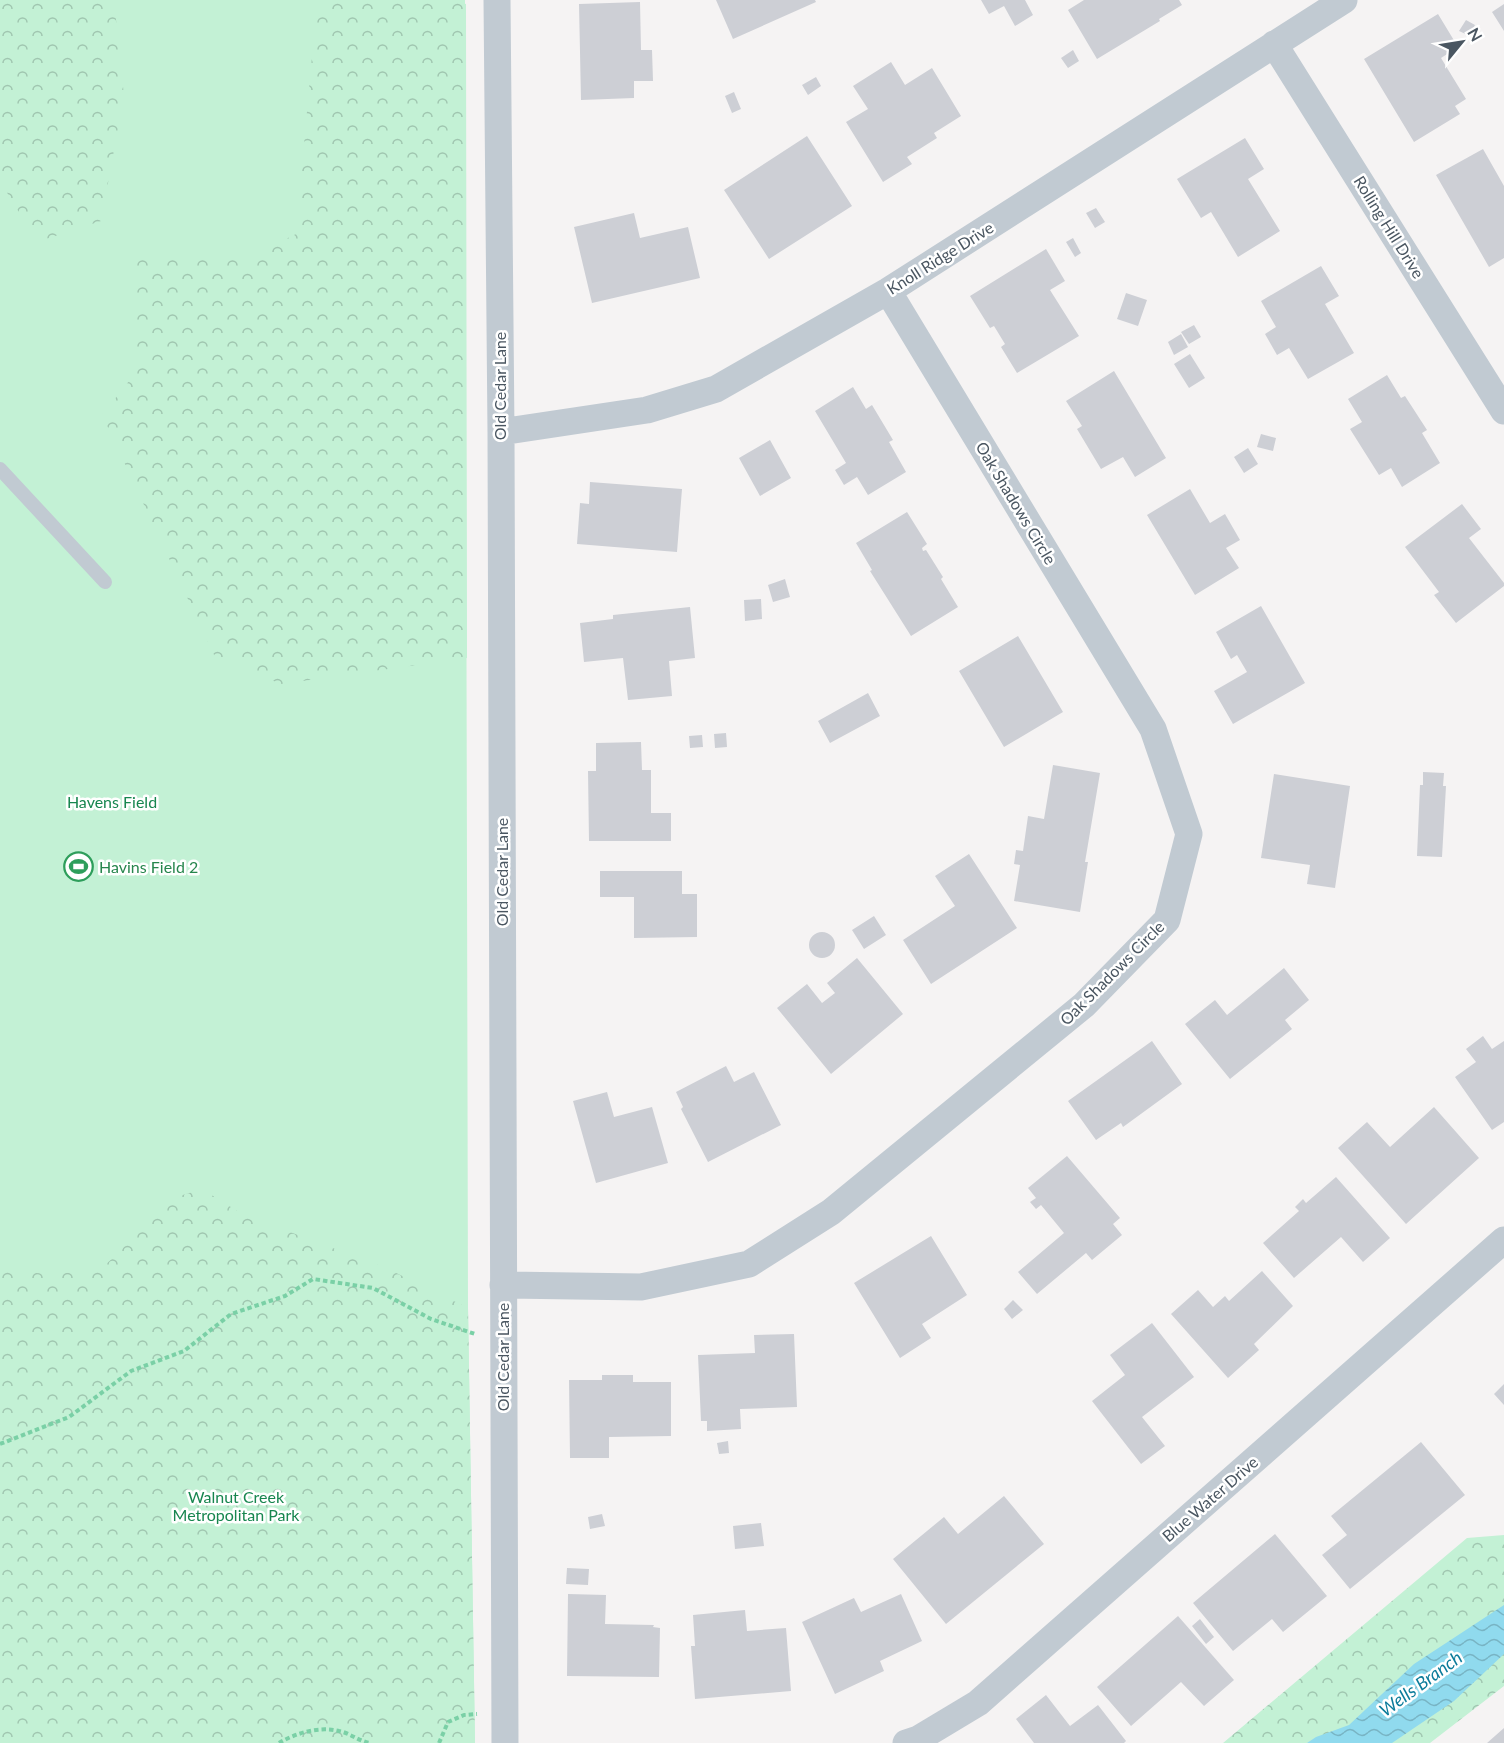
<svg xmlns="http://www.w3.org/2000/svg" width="1504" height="1743" font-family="Lato,sans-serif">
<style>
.green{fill:#c3f1d5}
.forest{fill:url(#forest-crowns)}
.water{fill:url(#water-waves)}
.building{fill:#cdcfd5}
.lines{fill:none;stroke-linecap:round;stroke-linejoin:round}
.path{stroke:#7ad0a6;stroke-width:4;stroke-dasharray:4.5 3;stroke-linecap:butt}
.service{stroke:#c1cad2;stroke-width:14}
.minor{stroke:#c1cad2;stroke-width:27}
.labels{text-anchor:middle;stroke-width:5;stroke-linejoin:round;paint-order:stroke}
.street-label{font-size:16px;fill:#4a5661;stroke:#fff}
.park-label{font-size:16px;fill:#17864f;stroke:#fff}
.leisure-label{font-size:16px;fill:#27864d;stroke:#fff;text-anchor:start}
.water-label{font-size:18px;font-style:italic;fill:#0c7c9b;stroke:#fff}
</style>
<defs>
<pattern id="forest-crowns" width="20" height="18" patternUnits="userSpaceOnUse" patternTransform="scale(1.5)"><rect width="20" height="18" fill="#c3f1d5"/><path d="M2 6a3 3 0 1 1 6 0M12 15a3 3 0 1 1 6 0" fill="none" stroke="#a0c6b0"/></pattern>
<pattern id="water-waves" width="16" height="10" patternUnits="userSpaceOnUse" patternTransform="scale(1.5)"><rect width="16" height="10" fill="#90daee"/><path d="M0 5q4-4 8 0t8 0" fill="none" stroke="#78b4c4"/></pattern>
</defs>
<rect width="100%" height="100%" fill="#f5f3f3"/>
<!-- green -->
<path class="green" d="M0,0h465l3,1308 7,435h-475z"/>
<!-- forest -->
<path class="forest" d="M0,0h103l12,10 9,86 -23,125 -64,21 -37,-61z
M317,0h136l13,4 1,654 -186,26 -66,-27 -113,-242 35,-44 -3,-119 114,6 48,-24z
M202,1189l40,25 144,54 82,40 7,435h-475v-472l54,3 45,-4 21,-18 37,-49z
M1504,1535v151l-74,57h-207l244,-205z"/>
<!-- water -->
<path class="water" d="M1504,1605v49l-50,47 -62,42h-85l9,-6 33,-12 65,-61z"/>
<!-- building -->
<path class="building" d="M716,0h99l1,2 -83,37z
M981,0h44l8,15 -18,11 -11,-20 -15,8z
M1084,0h95l3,5 -23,14 1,2 -63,38 -29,-49z
M640,2l1,48h11l1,31h-19v17l-53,2 -2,-96z
M1504,4v27l-12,-19z
M1438,14l20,33 -17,11 25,41 -11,7 5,8 -46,28 -50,-83z
M1466,20l9,5 -5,11 -11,-5z
M1073,50l6,11 -11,7 -7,-10z
M891,62l14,23 27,-17 29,48 -27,17 3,5 -30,19 5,7 -29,18 -37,-60 22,-13 -15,-23z
M816,77l5,9 -13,9 -6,-10z
M734,92l7,17 -9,4 -7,-17z
M807,136l45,70 -83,53 -45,-69z
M1245,138l19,31 -16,10 32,52 -42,26 -27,-45 -10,6 -24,-39z
M1483,149l21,37v72l-15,9 -53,-92z
M1096,208l9,14 -10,6 -9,-15z
M634,213l6,25 48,-11 12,51 -108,25 -18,-76z
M1073,238l8,15 -6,4 -9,-15z
M1046,249l19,32 -15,9 29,46 -62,37 -16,-26 4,-3 -11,-18 -4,2 -20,-32z
M1321,266l18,30 -14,8 29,49 -46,26 -19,-31 -12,7 -12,-21 11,-7 -15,-26z
M1126,293l21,7 -9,26 -21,-7z
M1194,325l7,12 -12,7 -8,-12z
M1181,334l7,13 -14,8 -6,-13z
M1190,354l15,24 -16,10 -15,-24z
M1114,371l52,87 -31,19 -12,-20 -22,12 -24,-40 5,-3 -16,-25z
M1387,375l14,23 4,-2 22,34 -5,3 18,30 -38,24 -11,-19 -12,7 -29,-46 12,-7 -14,-23z
M853,387l13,22 6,-4 21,35 -4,2 17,30 -38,23 -11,-18 -13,8 -9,-15 11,-7 -31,-52z
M1261,434l15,4 -3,13 -16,-4z
M770,440l21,38 -31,18 -21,-38z
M1248,448l10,16 -14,9 -10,-16z
M590,482l92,7 -5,63 -100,-8 3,-41 9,1z
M1190,489l20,34 15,-9 15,26 -14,8 13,20 -44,27 -48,-80z
M1462,504l19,25 -12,9 35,45v3l-48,37 -22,-28 5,-3 -34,-45z
M907,512l20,32 -5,4 1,3 3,-1 17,27 -2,2 17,28 -47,29 -41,-65 2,-1 -16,-27z
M785,579l5,18 -17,5 -5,-17z
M761,599l1,20 -17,2 -1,-21z
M1261,606l44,77 -72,41 -19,-33 33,-19 -10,-17 -6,4 -15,-27z
M690,607l5,51 -26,3 3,35 -44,4 -5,-42 -39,4 -4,-39 33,-4v-4z
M1018,636l45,76 -59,35 -45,-76z
M868,693l12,23 -50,27 -12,-22z
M726,733l1,14 -12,1 -1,-14z
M702,735l1,12 -13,1 -1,-12z
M641,742l1,28h9v43h20v28h-82l-1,-70h8v-28z
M1053,765l47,8 -15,89h3l-8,50 -66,-11 6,-36 -6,-1 2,-14 7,1 5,-35 16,3z
M1423,772l21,1 -1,13h3l-4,71 -25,-1 3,-71h3z
M1274,774l76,12 -15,102 -28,-4 3,-19 -49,-7z
M969,854l48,74 -86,56 -28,-44 52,-34 -20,-30z
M600,871h82v23h15v43l-63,1v-41h-34z
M874,916l12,19 -22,14 -12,-19z
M809 945a13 13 0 1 1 26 0a13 13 0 1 1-26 0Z
M857,958l46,56 -72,60 -54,-66 30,-24 15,19 13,-10 -8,-10z
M1284,968l25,32 -24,20 7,9 -62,50 -45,-55 30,-24 12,15z
M1483,1036l9,13 12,-8v81l-12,8 -37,-53 21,-15 -10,-13z
M1152,1041l30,43 -59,43 -2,-4 -25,17 -28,-39z
M726,1066l8,16 20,-10 27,53 -73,37 -27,-53 2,-2 -7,-15z
M607,1092l7,25 38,-10 16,56 -72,20 -23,-82z
M1434,1107l45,51 -73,66 -68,-76 29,-26 23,25z
M1067,1156l53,62 -7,6 9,11 -30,25 -6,-7 -49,41 -19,-22 46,-39 -23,-28 -5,4 -6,-7 6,-4 -8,-10z
M1336,1177l54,61 -27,24 -22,-25 -47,41 -31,-35 36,-32 -4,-4 8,-8 3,4z
M931,1236l36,59 -45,29 9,14 -31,20 -46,-75z
M1262,1271l31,35 -39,38 5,6 -31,28 -57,-64 27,-24 15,17 12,-11 4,5z
M1013,1300l10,10 -11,9 -8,-10z
M1152,1323l42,54 -52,40 23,29 -24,18 -49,-63 33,-26 -15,-20z
M794,1334l3,73 -57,2 1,20 -34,2v-10h-6l-3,-66 57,-2 -1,-18z
M602,1375h31v7h38v54l-62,1v21h-39l-1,-78h33z
M1504,1384v21l-10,-11z
M728,1441l1,12 -10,1 -2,-11z
M1421,1442l44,53 -115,94 -28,-34 25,-20 -16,-19z
M1004,1496l40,48 -98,80 -53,-65 51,-42 14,17z
M602,1514l3,12 -15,3 -2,-12z
M761,1523l3,23 -29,3 -2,-23z
M1275,1534l52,62 -44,36 -11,-13 -39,32 -40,-48z
M567,1568l22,1 -1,16 -22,-1z
M568,1594l38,1 -1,29 49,1 -1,2 7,1 -1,49 -92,-1z
M901,1594l21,47 -42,20 4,10 -49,23 -33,-72 52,-24 7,14z
M745,1610l2,21 39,-3 5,63 -96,8 -4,-53h4l-2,-31z
M1178,1616l56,64 -30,26 -23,-24 -50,44 -34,-39z
M1200,1619l14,18 -8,7 -14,-18z
M1046,1695l24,31 28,-21 28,36 -2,2h-90l-18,-24z
M1504,1728v15h-17z"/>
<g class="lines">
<!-- path -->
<path class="path" d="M0,1444l69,-27 62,-46 53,-20 47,-37 54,-18 28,-17 60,9 58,31 44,15
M279,1743c17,-10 40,-17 60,-12 11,2 19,10 31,12
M439,1743l9,-21 16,-7 13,-1"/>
<!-- service -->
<path class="service" d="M0,469l105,113"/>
<!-- minor -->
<path class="minor" d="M497,0l4,432 4,1311
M1274,44l230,367
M501,432l146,-22 69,-21 172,-98 456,-291
M503,1285l138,2 108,-23 82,-52 253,-207 83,-85 22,-86 -36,-105 -265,-438
M906,1743l12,-4 60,-36 526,-463"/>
</g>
<!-- icons -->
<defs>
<symbol id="stadium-ring" viewBox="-11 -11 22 22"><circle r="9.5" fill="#fff" stroke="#2e9e5b" stroke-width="1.5"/><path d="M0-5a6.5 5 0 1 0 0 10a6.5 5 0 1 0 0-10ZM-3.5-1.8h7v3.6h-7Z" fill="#2e9e5b"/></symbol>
</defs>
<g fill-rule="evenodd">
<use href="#stadium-ring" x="62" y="850" width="33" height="33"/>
</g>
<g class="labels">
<!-- street labels -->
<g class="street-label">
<text transform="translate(1389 227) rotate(58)" y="6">Rolling Hill Drive</text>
<text transform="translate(940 258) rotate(-32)" y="6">Knoll Ridge Drive</text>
<text transform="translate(500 386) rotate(-90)" y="6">Old Cedar Lane</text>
<text transform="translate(1016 503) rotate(59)" y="6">Oak Shadows Circle</text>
<text transform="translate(502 872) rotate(-90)" y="6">Old Cedar Lane</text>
<text transform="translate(1112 973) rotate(-45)" y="6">Oak Shadows Circle</text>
<text transform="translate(503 1357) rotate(-90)" y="6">Old Cedar Lane</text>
<text transform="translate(1210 1499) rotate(-41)" y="6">Blue Water Drive</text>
</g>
<!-- park labels -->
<g class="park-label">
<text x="112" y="808">Havens Field</text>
<text x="236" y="1503">Walnut Creek<tspan x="236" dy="18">Metropolitan Park</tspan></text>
</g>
<!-- leisure labels -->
<g class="leisure-label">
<text x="99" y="873">Havins Field 2</text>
</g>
<!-- water labels -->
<g class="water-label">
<text transform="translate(1421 1684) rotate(-36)" y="6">Wells Branch</text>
</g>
</g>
<!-- north arrow -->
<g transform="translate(1462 42) rotate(60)" stroke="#ffffff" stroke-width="4.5" paint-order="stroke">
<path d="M0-4.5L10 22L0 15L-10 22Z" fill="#4a5661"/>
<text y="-9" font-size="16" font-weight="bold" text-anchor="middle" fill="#4a5661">N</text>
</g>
</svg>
